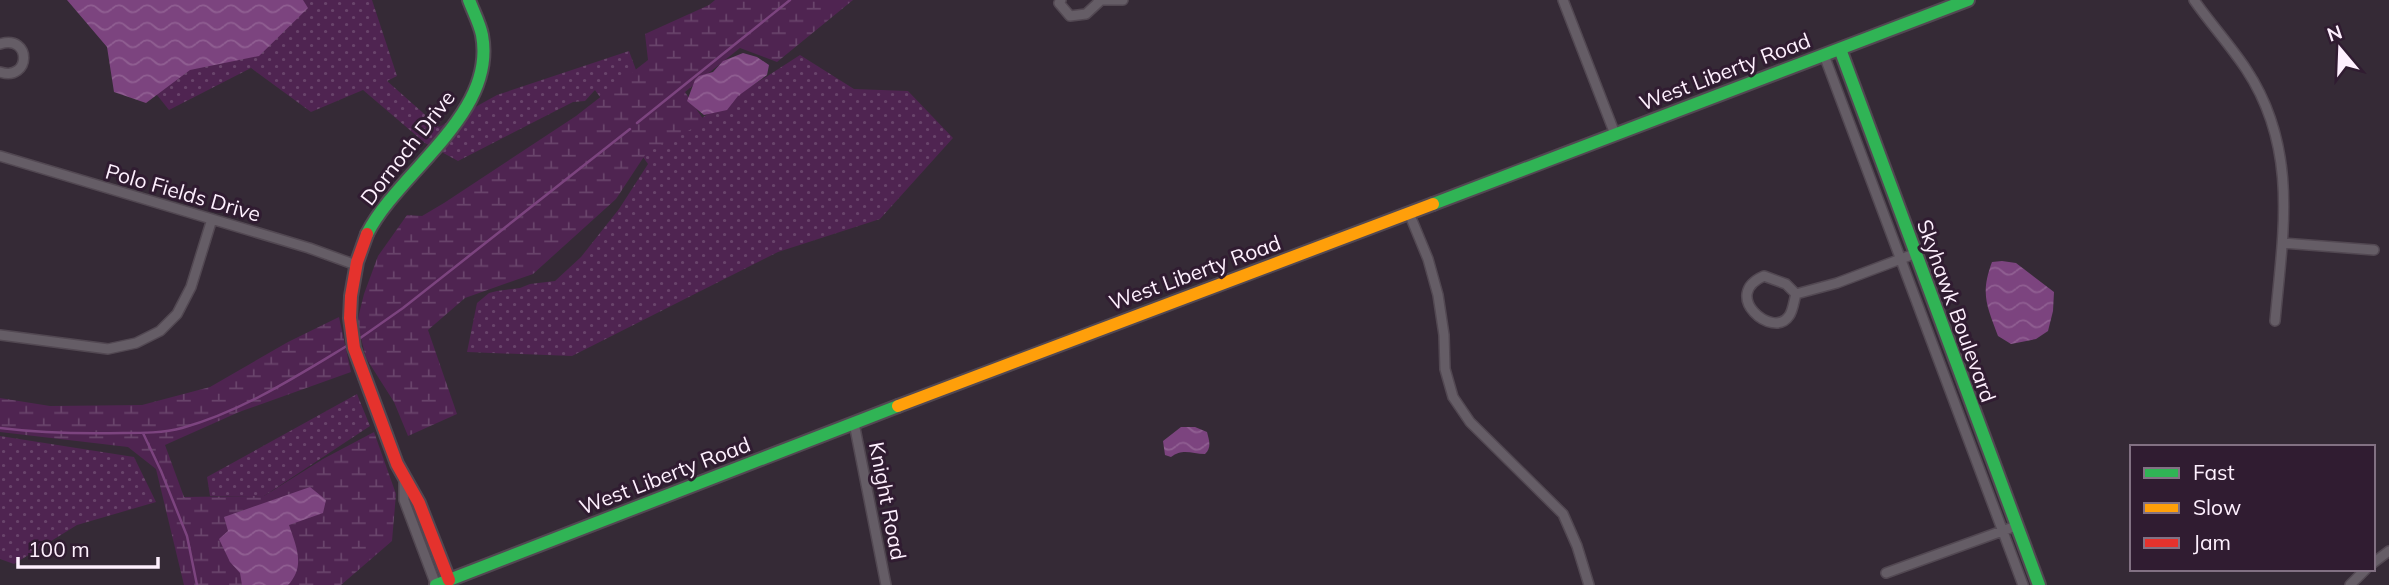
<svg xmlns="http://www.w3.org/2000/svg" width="2389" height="585" font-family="Mulish,sans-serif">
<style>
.grass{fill:url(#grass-dots)}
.wetland{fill:url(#wetland-marsh)}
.water{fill:url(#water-waves)}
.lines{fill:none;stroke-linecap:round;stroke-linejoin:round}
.stream{stroke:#7c447f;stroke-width:2.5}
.street-casing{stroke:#524852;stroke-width:12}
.fast-casing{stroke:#524852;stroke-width:16}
.slow-casing{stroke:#524852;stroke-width:16}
.jam-casing{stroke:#524852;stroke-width:16}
.street{stroke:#655d66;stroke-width:9}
.fast{stroke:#30b455;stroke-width:12}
.slow{stroke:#ff9f0a;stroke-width:12}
.jam{stroke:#e5322d;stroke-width:12}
.labels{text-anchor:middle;stroke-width:6;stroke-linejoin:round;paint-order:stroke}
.street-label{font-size:21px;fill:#fef0fe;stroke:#301c31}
</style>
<defs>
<pattern id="grass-dots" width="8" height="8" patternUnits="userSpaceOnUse" patternTransform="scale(1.75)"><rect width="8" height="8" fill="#4f2451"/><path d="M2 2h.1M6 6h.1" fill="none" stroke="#69446b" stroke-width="1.8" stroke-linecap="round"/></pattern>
<pattern id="wetland-marsh" width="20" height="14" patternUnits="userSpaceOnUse" patternTransform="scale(1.75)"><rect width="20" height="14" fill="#4f2451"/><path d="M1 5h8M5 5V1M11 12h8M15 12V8" fill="none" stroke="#69446b"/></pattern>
<pattern id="water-waves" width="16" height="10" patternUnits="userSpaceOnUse" patternTransform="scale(1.75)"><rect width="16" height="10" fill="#7c447f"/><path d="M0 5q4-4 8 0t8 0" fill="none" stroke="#905f92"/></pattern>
</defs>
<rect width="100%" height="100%" fill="#352a36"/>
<!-- grass -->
<path class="grass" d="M81,0h291l25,76 -10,5 52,46 58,-32 132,-44 34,92 137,-88 54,34 54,2 45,47 -73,81 -102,33 -206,104 -105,-4 10,-49 12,-10 8,-2 23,-3 10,-4 25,-3 26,-24 38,-48 29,-45 -53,-74 -10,11 -12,1 -115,59 -33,-18 -62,-53 -52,22 -60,-44 -82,42z
M357,394l13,32 -106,70h-54l-3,-19z
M0,436l134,21 22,45 -79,23 -63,39 -14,-5z"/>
<!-- wetland -->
<path class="wetland" d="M715,0h138l-76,62 -37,-14 -55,44 20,30 -58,30 -31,47 -83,75 -68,24 -37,32 29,84 -49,22 -14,-34 -28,-44 -9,-36 7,-28 14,-38 29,-41 15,1 22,-13 132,-87 72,-56 -3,-26 64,-29z
M339,317l12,55 -112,40 -74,33 19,52 80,-1 59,-37 51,-27 22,62 -4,47 -51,44h-157l-28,-116 -28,-22 -128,-15v-34l50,8 92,-1 68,-18 78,-45z"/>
<!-- water -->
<path class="water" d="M67,0h236l5,8 -49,48 -69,14 -44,33 -32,-11 -7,-45z
M743,53l14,4 12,8 -2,10 -29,21 -11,14 -23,5 -17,-14 8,-21 4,-4 14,-4 10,-11z
M2002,261l14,2 38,29 -1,19 -5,20 -12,8 -25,5 -13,-8c-11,-30 -18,-42 -6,-74z
M1181,427h14l12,5c2,8 5,16 -2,22 -13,0 -22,-6 -34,3l-6,-2 -2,-14z
M310,487l16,13 -3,13 -34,12c7,21 17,41 -1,60h-46l-2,-12 -10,-11 -11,-23 9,-8 -4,-14z"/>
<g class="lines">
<!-- stream -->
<path class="stream" d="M637,123l153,-123
M356,341l47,-33 227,-179
M0,428c41,5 82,6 123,5 19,0 41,0 59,-5 61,-17 115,-52 168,-84
M143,433l18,38 26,65 10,49"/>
<defs>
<path id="street" d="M1061,0l-2,3 11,13 16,-2 14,-13
M1098,0h25
M1563,0l52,134
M2194,0c16,23 36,45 52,69 53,80 37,163 29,252
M0,44c32,-10 31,38 0,28
M1824,55l199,530
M0,156l309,92 47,17
M1409,213l19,46 10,36 6,40 1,34 8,28 17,25 93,92 14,32 12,39
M2283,243l91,7
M1764,276l22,8 10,10c-2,6 -3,17 -7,22 -16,24 -69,-21 -25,-40z
M1796,294l41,-11 77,-29
M0,335l108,14 28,-6 24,-12 17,-17 14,-27 21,-68
M854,423l32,162
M404,479v21l32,85
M2373,563l16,-12
M1886,573l130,-47
M2350,585l16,-16"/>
<path id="fast" d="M1840,49l199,536
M1433,204l535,-204
M367,234c32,-63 130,-120 115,-199 -2,-11 -9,-24 -13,-35
M436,585l462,-179"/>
<path id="slow" d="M898,406l535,-202"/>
<path id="jam" d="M367,234l-10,28 -6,34 -1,22 4,30 43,116 22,39 30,77"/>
</defs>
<!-- street casing -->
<use href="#street" class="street-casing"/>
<!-- fast casing -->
<use href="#fast" class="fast-casing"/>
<!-- slow casing -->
<use href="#slow" class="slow-casing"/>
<!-- jam casing -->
<use href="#jam" class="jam-casing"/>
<!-- street -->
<use href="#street" class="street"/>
<!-- fast -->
<use href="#fast" class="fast"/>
<!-- slow -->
<use href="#slow" class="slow"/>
<!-- jam -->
<use href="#jam" class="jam"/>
</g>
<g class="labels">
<!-- street labels -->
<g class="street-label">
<text transform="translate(1725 72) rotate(-21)" y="7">West Liberty Road</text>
<text transform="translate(408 148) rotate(-52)" y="7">Dornoch Drive</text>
<text transform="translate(183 193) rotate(16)" y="7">Polo Fields Drive</text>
<text transform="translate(1195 273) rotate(-20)" y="7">West Liberty Road</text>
<text transform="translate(1956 311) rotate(70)" y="7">Skyhawk Boulevard</text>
<text transform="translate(665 476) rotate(-21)" y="7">West Liberty Road</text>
<text transform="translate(887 501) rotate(79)" y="7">Knight Road</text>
</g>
</g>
<!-- legend -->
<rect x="2130" y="445" width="245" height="126" fill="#301c31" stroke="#827183" stroke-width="2"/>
<rect x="2144" y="468" width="35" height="10" fill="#30b455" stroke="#827183" stroke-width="2"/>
<text x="2193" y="480" font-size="21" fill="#fef0fe">Fast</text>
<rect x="2144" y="503" width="35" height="10" fill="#ff9f0a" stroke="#827183" stroke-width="2"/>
<text x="2193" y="515" font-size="21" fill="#fef0fe">Slow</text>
<rect x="2144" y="538" width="35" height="10" fill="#e5322d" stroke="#827183" stroke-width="2"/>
<text x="2193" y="550" font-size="21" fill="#fef0fe">Jam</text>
<!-- north arrow -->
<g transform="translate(2340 49) rotate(341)" stroke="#301c31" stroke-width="5" paint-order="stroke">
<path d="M0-5L12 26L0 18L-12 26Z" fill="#fef0fe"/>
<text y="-10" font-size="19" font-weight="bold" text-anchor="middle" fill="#fef0fe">N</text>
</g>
<!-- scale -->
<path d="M18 557v10h140v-10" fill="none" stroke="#fef0fe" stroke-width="3.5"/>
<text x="28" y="557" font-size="21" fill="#fef0fe" stroke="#301c31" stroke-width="5" paint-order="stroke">100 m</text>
</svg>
